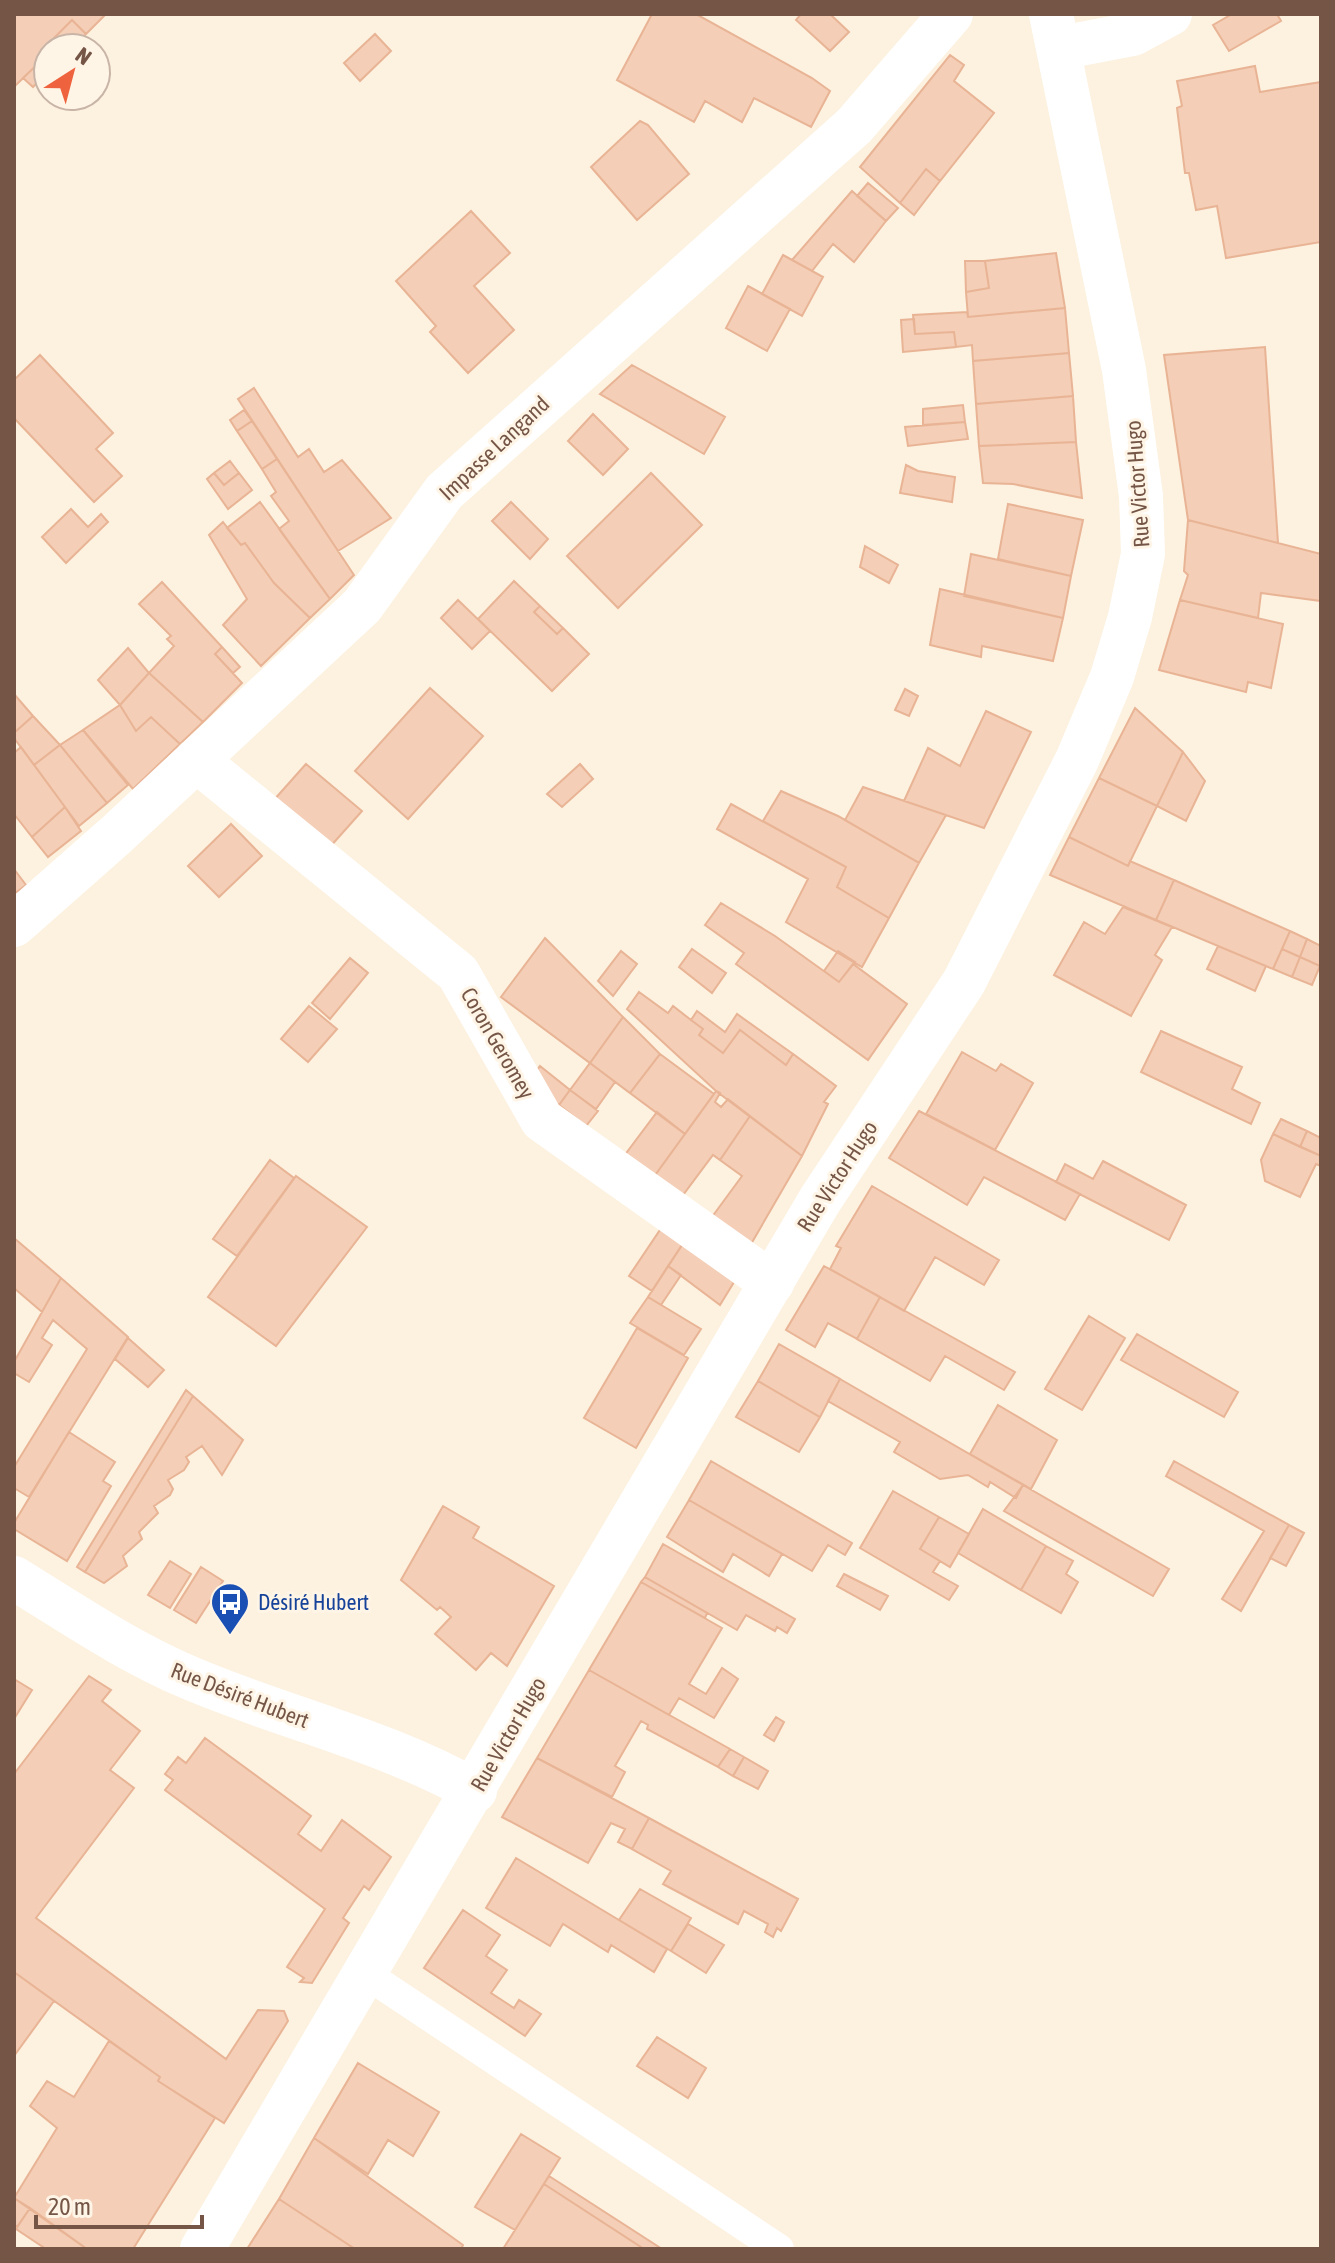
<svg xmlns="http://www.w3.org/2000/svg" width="1335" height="2263" font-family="'Asap Condensed',sans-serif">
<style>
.building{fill:#f4ceb6;stroke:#e8b495;stroke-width:2}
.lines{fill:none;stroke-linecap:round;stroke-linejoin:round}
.lane{stroke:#fff;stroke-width:30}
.street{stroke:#fff;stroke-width:44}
.secondary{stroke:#fff;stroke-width:44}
.labels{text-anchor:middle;stroke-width:6;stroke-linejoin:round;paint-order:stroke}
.street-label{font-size:22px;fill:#755646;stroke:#fff5e7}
.transit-label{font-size:22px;fill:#164399;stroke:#fff5e7;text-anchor:start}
</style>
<rect width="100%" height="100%" fill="#fdf1df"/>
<!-- building -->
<path class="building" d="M14,14h92l-20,20 -14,-14 -18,18 5,5 -11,5v6l-34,33z
M652,14h44l116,64 18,13 -19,36 -57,-29 -12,24 -37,-21 -11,21 -77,-42z
M801,14h29l19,18 -19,19 -34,-31z
M1232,14h45l4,7 -52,30 -16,-26z
M72,20l14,14 -14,14h-17l4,-5 -5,-5z
M375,34l16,17 -31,30 -16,-18z
M48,54v18l-15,15 -10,-9z
M950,55l14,10 -10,16 40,32 -54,68 -14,-12 -26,34 -40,-36z
M1255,66l5,26 61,-10v160l-95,16 -9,-52 -21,4 -7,-37h-4l-8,-65 5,-2 -5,-25z
M640,121l8,4 41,49 -52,46 -46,-53z
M926,169l14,12 -26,34 -14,-12z
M868,183l30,25 -12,13 -29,-25z
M852,191l34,30 -32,41 -21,-18 -21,27 -20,-11z
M471,211l39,42 -36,33 40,44 -46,43 -38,-41 6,-6 -40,-45z
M1056,253l9,55 -97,9 -2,-25 23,-4 -4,-27z
M783,255l40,22 -21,39 -40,-22z
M965,261h20l4,27 -23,4z
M748,286l42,23 -23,42 -41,-23z
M1065,308l4,45 -96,8 -1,-16 -16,2 -2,-15 -39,2 -2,-19 54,-3 1,5z
M914,319l1,15 39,-2 2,15 -53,5 -2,-32z
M1265,347l13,196 -90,-23 -24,-165z
M1069,353l4,43 -97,8 -3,-43z
M40,355l73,78 -17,16 26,27 -28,26 -80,-84v-38z
M632,365l93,52 -21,37 -104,-60z
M254,388l44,69 11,-8 15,23 18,-12 49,58 -53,33 -100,-152z
M1073,396l3,46 -97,4 -3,-42z
M963,405l2,17 -42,3v-16z
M244,410l8,11 -15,10 -7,-11z
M593,414l35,35 -25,26 -35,-34z
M252,421l25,38 -15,10 -25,-38z
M965,422l3,17 -60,7 -3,-19z
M1076,442l6,56 -69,-14 -30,-1 -4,-37z
M277,459l77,116 -24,24 -51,-70 10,-8 -18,-25 5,-4 -14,-23z
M230,461l9,12 -15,12 -10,-12z
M906,465l12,6 37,6 -3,25 -52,-9z
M214,473l10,12 15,-12 13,17 -24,19 -21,-30z
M651,473l51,52 -84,83 -51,-52z
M260,502l70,97 -20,19 -36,-35 -29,-40 -4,2 -14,-17z
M511,502l37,37 -18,20 -38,-38z
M1008,504l75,16 -12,56 -73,-17z
M71,509l17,18 13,-13 7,8 -42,41 -24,-26z
M1188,520l133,34v47l-60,-8 -3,25 -78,-18 8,-25 -4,-4z
M223,522l18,23 4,-2 29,40 36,35 -49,48 -38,-41 24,-26 -38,-64z
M865,546l33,19 -9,18 -29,-16z
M971,554l100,22 -8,42 -99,-22z
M514,581l26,25 -6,6 23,22 6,-6 26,26 -37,37 -74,-72z
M162,582l60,65 -7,7 27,29 -39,39 -54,-49 25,-27 -7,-7 4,-3 -32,-32z
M940,589l123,29 -10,43 -71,-15 -1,11 -51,-12z
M458,600l32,31 -18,18 -31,-31z
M1180,600l103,24 -12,64 -23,-6 -2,10 -87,-22z
M540,606l23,22 -6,6 -23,-22z
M222,647l18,20 -7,6 -18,-19z
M128,648l21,25 -29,32 -22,-25z
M149,673l54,49 -23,22 -29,-27 -15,14 -16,-26z
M430,688l53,48 -75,83 -53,-48z
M905,689l13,7 -9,20 -14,-6z
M14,694l19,22 -19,17z
M120,705l16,26 15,-14 29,27 -47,45 -50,-59z
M1135,708l48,44 -26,54 -58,-28z
M986,711l45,21 -47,96 -80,-27 24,-53 32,18z
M33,716l27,29 -26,20 -20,-27v-5z
M83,730l45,55 -21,18 -47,-58z
M60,745l47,58 -28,23 -45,-61z
M21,747l44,60 -33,30 -18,-23v-61z
M1183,752l22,29 -19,40 -29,-15z
M306,764l56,47 -33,37 -56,-47z
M580,764l13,15 -31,28 -15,-13z
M1099,778l58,28 -29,60 -59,-29z
M863,787l83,28 -27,48 -74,-43z
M781,791l57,25 81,47 -30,55 -52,-31 9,-20 -83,-46z
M731,804l115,63 -9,20 52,31 -27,49 -76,-45 22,-43 -91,-50z
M65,807l16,24 -33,26 -16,-20z
M231,824l31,32 -43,41 -31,-31z
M1069,837l59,29 2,-5 44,19 -18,40 -106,-45z
M14,869l12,16 -12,9z
M1174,880l116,51 -17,38 -117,-49z
M721,903l54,33 64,46 14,-18 54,40 -39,56 -132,-96 8,-11 -39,-28z
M1123,907l49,20 -17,28 7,5 -31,56 -77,-41 30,-53 21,12z
M1290,931l17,8 -7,18 -18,-8z
M545,938l78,79 -33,46 -89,-66z
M1307,939l14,7 -1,20 -20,-9z
M1218,946l48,20 -11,25 -48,-22z
M692,949l34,24 -14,20 -33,-26z
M1282,949l18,8 -8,20 -19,-8z
M621,951l16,13 -24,32 -15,-15z
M838,951l17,11 -16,20 -15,-11z
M1300,957l20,9 -8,19 -20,-8z
M350,958l18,15 -38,46 -18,-16z
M639,992l29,21 5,-7 18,14 12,9 -4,6 24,18 17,-23 46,35 7,-11 43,32 -12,16 4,2 -26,52 -86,-65 -89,-82z
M309,1006l28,23 -29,33 -27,-23z
M697,1011l28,21 12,-18 56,40 -7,11 -46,-35 -17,23 -24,-18 4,-6 -12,-9z
M623,1017l37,37 -30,39 -40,-30z
M1161,1031l81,36 -10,22 28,14 -9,21 -110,-52z
M962,1052l34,19 5,-7 32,19 -38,67 -69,-36z
M660,1054l54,40 -29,40 -55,-41z
M590,1063l25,19 -19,27 -26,-19z
M540,1066l30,24 -11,15 -31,-23z
M570,1090l28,21 -12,15 -27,-21z
M716,1091l4,2 -5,9 6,5 7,-8 22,17 -30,44 -7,-5 -33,44 -27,-21z
M919,1111l161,83 -15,26 -81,-43 -17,28 -78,-47z
M657,1112l28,22 -32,44 -29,-22z
M750,1116l52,40 -55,95 -38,-30 33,-45 -22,-16z
M1281,1119l26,12 -7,16 -27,-13z
M1307,1131l14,7v18l-21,-9z
M1273,1134l48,22v10l-5,-2 -16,33 -35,-16 -4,-21z
M270,1160l24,18 -57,78 -24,-17z
M1103,1161l83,44 -17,35 -113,-58 9,-18 28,15z
M296,1176l71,51 -91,119 -68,-49z
M872,1186l127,74 -15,25 -49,-28 -31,54 -74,-42 11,-21 -5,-2z
M666,1221l22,15 -36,55 -23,-15z
M688,1236l51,38 -19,31 -52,-39z
M14,1238l47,40 -19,34 -28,-24z
M668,1266l13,9 -20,30 -13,-8z
M824,1266l56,31 -23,42 -29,-16 -13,24 -29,-17z
M61,1278l67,59 -99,160 -15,-9v-21l73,-118 -34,-29 -11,18 10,7 -23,37 -15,-9v-11z
M648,1297l53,32 -17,26 -54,-32z
M880,1297l135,75 -11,18 -59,-34 -15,25 -73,-42z
M1089,1316l36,22 -43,72 -37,-21z
M637,1328l51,30 -52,90 -52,-30z
M1137,1334l101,58 -14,25 -103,-57z
M128,1338l36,32 -16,17 -33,-28z
M779,1344l61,35 -20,38 -62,-36z
M840,1379l183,106 -7,13 -26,-16 -2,5 -20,-12 -28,4 -46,-27 6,-10 -72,-41z
M758,1381l62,36 -21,35 -63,-35z
M186,1390l7,6 -108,176 -8,-5z
M193,1396l50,44 -21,35 -20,-29 -16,11 3,5 -5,8 -16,10 5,9 -3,6 -16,11 4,7 -19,19 3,7 -19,17 4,10 -23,17 -19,-11z
M998,1405l59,35 -26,49 -61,-35z
M69,1432l46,30 -12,19 8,5 -44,75 -53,-32v-6z
M711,1461l141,82 -7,12 -17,-10 -16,26 -123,-71z
M1174,1461l115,64 -48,86 -19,-12 42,-68 -98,-55z
M1023,1485l146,84 -16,27 -149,-85z
M893,1491l46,26 -19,32 20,12 -7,11 25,14 -9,14 -89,-52z
M689,1500l93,54 -13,22 -36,-22 -10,18 -56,-35z
M443,1506l36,21 -6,11 81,48 -47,80 -16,-13 -15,17 -41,-36 16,-17 -11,-10 -3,3 -36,-30z
M983,1509l63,37 -25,44 -63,-37z
M939,1517l30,17 -19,33 -30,-18z
M1289,1525l15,8 -18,33 -16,-8z
M663,1544l132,75 -8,14 -10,-6 -2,4 -29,-16 -9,15 -92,-53z
M1046,1546l27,15 -7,13 12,8 -17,31 -40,-23z
M170,1561l21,13 -21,34 -22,-13z
M201,1567l22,14 -27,42 -22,-13z
M844,1574l44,22 -8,14 -43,-24z
M645,1577l62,36 -2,5 -64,-36z
M641,1582l81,46 -33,56 17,10 16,-26 16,11 -24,39 -35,-20 -10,17 -80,-45z
M589,1670l141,79 -12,18 -71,-38 1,-4 -7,-4 -26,45 10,6 -13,25 -75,-39z
M89,1676l22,14 -9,11 38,30 -30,39 24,18 -98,130 190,141 32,-49 26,1 4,10 -64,102 -66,-42 2,-4 -146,-105v-198z
M14,1679l18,11 -18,29z
M776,1717l8,5 -10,19 -10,-6z
M205,1738l106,78 -13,18 23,17 21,-31 49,37 -22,33 -5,-4 -21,32 6,5 -37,60 -12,-1 4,-4 -17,-11 38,-58 -160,-119 8,-10 -8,-6 13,-17 8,6z
M730,1749l14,8 -11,19 -15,-9z
M744,1757l24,14 -10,18 -25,-13z
M537,1758l112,60 -17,31 -14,-7 7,-13 -14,-6 -23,40 -86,-46z
M649,1818l149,81 -17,32 -4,-3 -4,9 -8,-5 3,-8 -24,-13 -6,13 -75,-40 8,-13 -39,-22z
M516,1858l151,91 -13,23 -43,-27 -3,7 -45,-28 -13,22 -64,-38z
M640,1889l51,29 -20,33 -52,-31z
M463,1910l37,25 -14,21 21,14 -16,23 23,15 5,-8 22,14 -16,22 -101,-68z
M688,1924l36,21 -18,28 -35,-22z
M14,1972l40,29 -40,55z
M657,2037l49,31 -18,30 -51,-32z
M109,2041l51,36 -2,4 57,37 -82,131h-46l-73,-51 43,-70 -27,-22 17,-25 27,16z
M358,2063l81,49 -26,44 -25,-16 -20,34 -54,-36z
M521,2134l39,24 -45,72 -40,-23z
M314,2138l149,107 -2,4h-106l-76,-50z
M549,2176l113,73h-18l-100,-65z
M544,2184l100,65h-141z
M14,2198l16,10 -13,19 -3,-3z
M279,2199l76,50h-108z
M30,2208l57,41h-41l-30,-20z"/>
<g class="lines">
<!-- lane -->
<path class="lane" d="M366,1974l413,275"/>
<!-- street -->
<path class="street" d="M1060,48l73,-14 37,-20
M196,760l262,213 84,147 230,163
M14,925l102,-90 246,-229 82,-114 410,-366 97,-112
M14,1578c57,35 114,74 176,100 94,40 195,62 285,113"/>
<!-- secondary -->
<path class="secondary" d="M202,2249l618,-1049 144,-218 113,-222 35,-83 18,-60 13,-63 -2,-58 -17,-126 -73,-356"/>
</g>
<!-- icons -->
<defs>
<symbol id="bus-pin" viewBox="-11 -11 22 30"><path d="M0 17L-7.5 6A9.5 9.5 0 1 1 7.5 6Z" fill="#1a4fb4" stroke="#fff5e7"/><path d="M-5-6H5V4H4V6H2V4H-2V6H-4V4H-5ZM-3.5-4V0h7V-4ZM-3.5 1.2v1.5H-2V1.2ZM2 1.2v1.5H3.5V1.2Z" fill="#fff"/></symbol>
</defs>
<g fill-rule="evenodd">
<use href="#bus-pin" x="208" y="1580" width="44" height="60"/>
</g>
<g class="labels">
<!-- street labels -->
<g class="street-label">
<text transform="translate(494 448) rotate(-43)" y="8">Impasse Langand</text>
<text transform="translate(1137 484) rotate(-94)" y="8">Rue Victor Hugo</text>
<text transform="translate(498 1043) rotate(60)" y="8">Coron Geromey</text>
<text transform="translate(837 1176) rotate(-57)" y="8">Rue Victor Hugo</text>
<text transform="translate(240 1695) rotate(21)" y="8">Rue Désiré Hubert</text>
<text transform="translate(508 1734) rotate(-60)" y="8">Rue Victor Hugo</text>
</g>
<!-- transit labels -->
<g class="transit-label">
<text x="258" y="1610">Désiré Hubert</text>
</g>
</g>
<!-- border -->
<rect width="1335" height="2263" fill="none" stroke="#755646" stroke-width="32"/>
<!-- north arrow -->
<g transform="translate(72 72) rotate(36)"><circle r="38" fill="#fff5e7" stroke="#c8b5a7" stroke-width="2"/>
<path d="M0-6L14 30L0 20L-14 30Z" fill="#ee633d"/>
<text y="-12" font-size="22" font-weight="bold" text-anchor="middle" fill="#755646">N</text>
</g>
<!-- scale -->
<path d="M36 2215v12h166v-12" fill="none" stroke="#755646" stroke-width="4"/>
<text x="48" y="2215" font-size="24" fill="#755646" stroke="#fff5e7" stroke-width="6" paint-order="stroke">20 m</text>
</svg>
